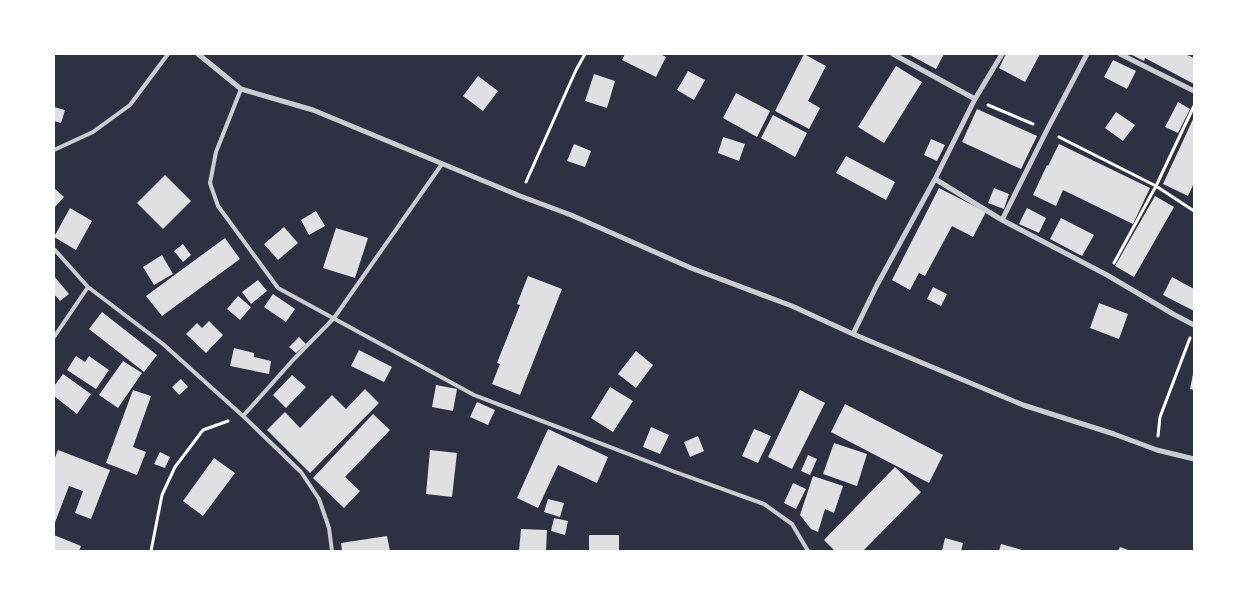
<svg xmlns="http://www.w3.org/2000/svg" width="1248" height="605" font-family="'Roboto Condensed',sans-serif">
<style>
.building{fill:#e0e0e3}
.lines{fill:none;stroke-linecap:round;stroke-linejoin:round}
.path{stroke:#fff;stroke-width:3}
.service{stroke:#caccd0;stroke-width:4}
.minor{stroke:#caccd0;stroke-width:5}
</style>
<rect width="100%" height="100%" fill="#2d3142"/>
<!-- building -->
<path class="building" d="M625,54h35l6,3 -10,20 -34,-17z
M804,54l22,12 -18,35 12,7 -11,21 -34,-18z
M908,54h36l-8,15z
M1006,54h34l-15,28 -26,-14z
M1130,54h55l9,4v26l-49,-26 -1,3z
M1113,60l23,11 -9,18 -23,-12z
M896,66l26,16 -38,61 -26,-16z
M688,71l17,9 -11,20 -17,-10z
M594,74l21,7 -8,27 -22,-7z
M478,76l20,15 -15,20 -20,-15z
M736,93l34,18 -13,26 -34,-19z
M1178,102l12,7 -12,24 -13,-6z
M54,107l11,3 -4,13 -7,-2z
M977,109l60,27 -16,33 -59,-27z
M1116,112l19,13 -12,16 -18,-13z
M773,115l34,18 -12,24 -34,-19z
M1194,117v66l-6,13 -25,-12z
M723,137l22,7 -6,17 -21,-8z
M931,139l14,6 -8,16 -13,-6z
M574,144l17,7 -6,16 -18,-6z
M1059,144l91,44 -17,36 -70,-34 -7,16 -23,-11 14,-30 1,1z
M846,156l49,26 -9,18 -50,-27z
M165,175l26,26 -28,28 -26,-26z
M54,188l10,9 -10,11z
M939,188l47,24 -13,25 -21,-11 -27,50 -6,-3 -9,17 -18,-10z
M994,188l15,6 -5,15 -16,-6z
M1155,196l19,11 -40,70 -19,-11z
M70,208l22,13 -16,29 -22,-13z
M1027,208l19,10 -7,15 -20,-9z
M316,211l9,15 -16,9 -8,-15z
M1061,218l33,17 -12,21 -32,-17z
M284,227l14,16 -20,17 -14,-16z
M336,228l32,10 -13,40 -32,-10z
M225,238l15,21 -78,57 -16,-20z
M183,244l8,11 -8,7 -9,-11z
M162,255l11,19 -19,11 -11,-18z
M54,276l15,18 -9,7 -6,-7z
M528,276l34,13 -42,106 -28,-11 8,-20 -3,-1 23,-58 -3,-1z
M1172,277l22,12v22l-31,-16z
M258,280l9,11 -16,13 -9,-12z
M933,287l14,7 -6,12 -14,-7z
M273,294l22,15 -9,13 -22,-15z
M238,296l13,11 -11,13 -13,-11z
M1099,303l29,11 -9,25 -29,-11z
M102,312l55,43 -13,17 -55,-43z
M209,321l14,14 -17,18 -20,-19 11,-11 5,5z
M299,337l7,7 -10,9 -7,-6z
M234,348l20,5v4l17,4 -2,13 -39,-8z
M359,350l33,17 -8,15 -33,-16z
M636,351l17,14 -17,23 -18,-14z
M76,356l9,6 4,-6 20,14 -13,19 -29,-19z
M123,361l19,12 -24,35 -19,-13z
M63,374l28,20 -14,20 -23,-18v-10z
M1193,374h1v16l-4,-1z
M292,375l14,12 -20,21 -13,-13z
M181,379l7,8 -9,8 -7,-8z
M436,385l21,4 -4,22 -21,-4z
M610,387l23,14 -20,31 -22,-14z
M365,389l14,14 -69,70 -43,-43 18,-18 15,16 32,-33 14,14z
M133,390l18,6 -18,51 13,5 -9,23 -31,-12z
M800,390l25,13 -33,66 -24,-12z
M477,402l18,8 -7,15 -18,-8z
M845,404l98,51 -14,28 -98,-51z
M373,414l17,16 -45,47 15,14 -16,17 -31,-30z
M651,427l18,8 -9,19 -17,-7z
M548,429l60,28 -11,26 -39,-18 -20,43 -21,-10z
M754,429l17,7 -13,27 -16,-7z
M698,436l6,15 -14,6 -6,-15z
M834,443l33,11 -10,32 -34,-12z
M58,450l52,20 -19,49 -16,-6 8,-22 -14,-5 -15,39v-65z
M430,450l27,3 -5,44 -26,-3z
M160,452l10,5 -5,11 -11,-4z
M808,455l9,4 -7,16 -9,-4z
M214,458l21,15 -32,43 -20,-15z
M895,467l26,25 -58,59h-28l-11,-11z
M813,476l30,10 -9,27 -9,-4 -7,23 -7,-3 -11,-14z
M793,483l13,6 -10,20 -12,-6z
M548,499l16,4 -4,14 -16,-5z
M554,518l14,3 -3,14 -14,-4z
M521,529l26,1 -1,21h-27z
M54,535l27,11 -2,5h-25z
M589,535h30v16h-30z
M387,536l3,15h-48l-1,-8z
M945,538l18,5 -2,8h-19z
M1001,544l25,7h-27z
M1120,547l11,4h-13z"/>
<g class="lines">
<!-- path -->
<path class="path" d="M988,105l45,19
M1059,137l97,49 38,25
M526,182l50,-112 9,-16
M1114,263l42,-77 38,-80
M1158,436l2,-19 30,-79
M151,551l11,-56 13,-28 28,-37 25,-9"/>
<!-- service -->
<path class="service" d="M241,89l-25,63 -6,31 8,23 60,82 196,107 204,78 86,31 28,20 16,27
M54,150l39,-18 37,-27 38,-51
M54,249l34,38 75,57 80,72 58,56 18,27 10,29 3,23
M54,337l34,-50
M243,416l50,-56 41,-42 108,-154"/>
<!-- minor -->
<path class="minor" d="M198,54l43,35 72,21 207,86 51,19 120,53 101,38 61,28 170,71 91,29 43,16 37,9
M893,54l82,45
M1120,54l74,37
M935,179l67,41 105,55 66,39 21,11
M1002,220l45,-90 40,-76
M853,334l24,-49 58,-106 40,-80 27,-45"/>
</g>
<!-- border -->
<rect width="1248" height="605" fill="none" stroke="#ffffff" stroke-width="110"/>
</svg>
